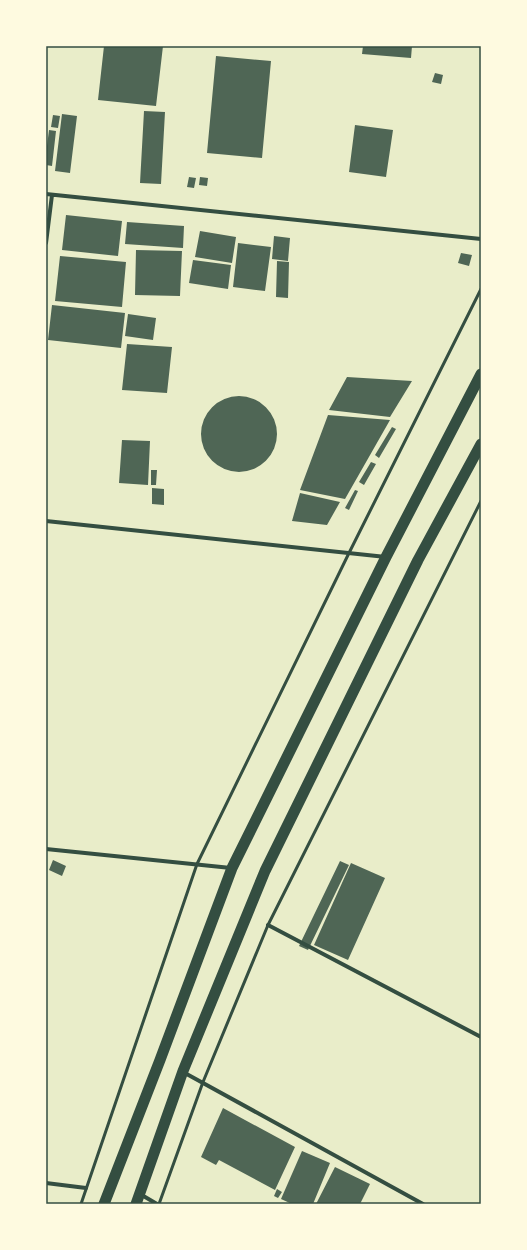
<svg xmlns="http://www.w3.org/2000/svg" width="527" height="1250" font-family="Barlow,sans-serif">
<style>
.building{fill:#4f6655}
.lines{fill:none;stroke-linecap:round;stroke-linejoin:round}
.service{stroke:#344e41;stroke-width:3}
.minor{stroke:#344e41;stroke-width:4}
.trunk{stroke:#344e41;stroke-width:11}
.neatline{fill:none;stroke:#344e41;stroke-width:1.5}
</style>
<rect width="100%" height="100%" fill="#e9edc9"/>
<!-- building -->
<path class="building" d="M104,46h59l-7,60 -58,-6z
M363,46h49l-1,12 -49,-4z
M216,56l55,5 -9,97 -55,-5z
M435,73l8,2 -2,9 -9,-2z
M144,111l21,1 -4,72 -21,-1z
M62,114l15,2 -7,57 -15,-2z
M53,115l7,1 -2,12 -7,-1z
M355,125l38,5 -7,47 -37,-5z
M49,130l7,1 -4,35 -6,-1v-11z
M189,177l7,1 -2,10 -7,-1z
M200,177l8,1 -1,8 -8,-1z
M66,215l56,6 -4,35 -56,-6z
M127,222l57,4 -1,22 -58,-4z
M200,231l36,6 -4,26 -37,-6z
M274,236l16,2 -2,23 -16,-2z
M238,243l33,4 -6,44 -32,-4z
M136,250l46,1 -2,45 -45,-1z
M461,253l11,2 -3,11 -11,-3z
M60,256l66,6 -4,45 -67,-6z
M193,260l38,5 -3,24 -39,-6z
M277,261l12,1 -1,36 -12,-1z
M52,305l73,8 -4,35 -73,-8z
M128,314l28,4 -3,22 -28,-4z
M127,344l45,3 -5,46 -45,-3z
M347,377l65,4 -22,36 -61,-7z
M201 434a38 38 0 1 1 76 0a38 38 0 1 1-76 0Z
M328,415l62,5 -45,79 -45,-9z
M392,427l4,2 -17,29 -4,-3z
M122,440l28,1 -2,44 -29,-2z
M371,462l5,2 -12,21 -5,-3z
M151,470h6l-1,15h-5z
M152,488l12,1v16l-12,-1z
M355,490l3,1 -9,19 -4,-2z
M300,493l40,9 -13,23 -35,-4z
M53,860l13,6 -4,10 -13,-6z
M340,861l9,4 -41,85 -9,-4z
M351,863l34,15 -37,82 -34,-15z
M223,1108l72,39 -20,43 -56,-30 -3,5 -15,-8z
M302,1151l28,12 -17,41h-21l-11,-5z
M335,1167l35,17 -10,20h-44z
M277,1189l5,3 -4,6 -4,-2z"/>
<g class="lines">
<!-- service -->
<path class="service" d="M81,1204l116,-340 152,-311 132,-264
M159,1204l44,-122 65,-157 213,-424"/>
<!-- minor -->
<path class="minor" d="M46,194l435,45
M46,243l6,-48
M46,521l340,36
M46,849l185,19
M268,925l213,112
M183,1072l240,132
M46,1183l40,5
M140,1194l17,10"/>
<!-- trunk -->
<path class="trunk" d="M104,1204l56,-144 72,-192 154,-311 95,-183
M136,1204l47,-133 82,-200 153,-311 63,-116"/>
</g>
<!-- border -->
<rect width="527" height="1250" fill="none" stroke="#fefae0" stroke-width="94"/>
<rect x="47" y="47" width="433" height="1156" class="neatline"/>
</svg>
